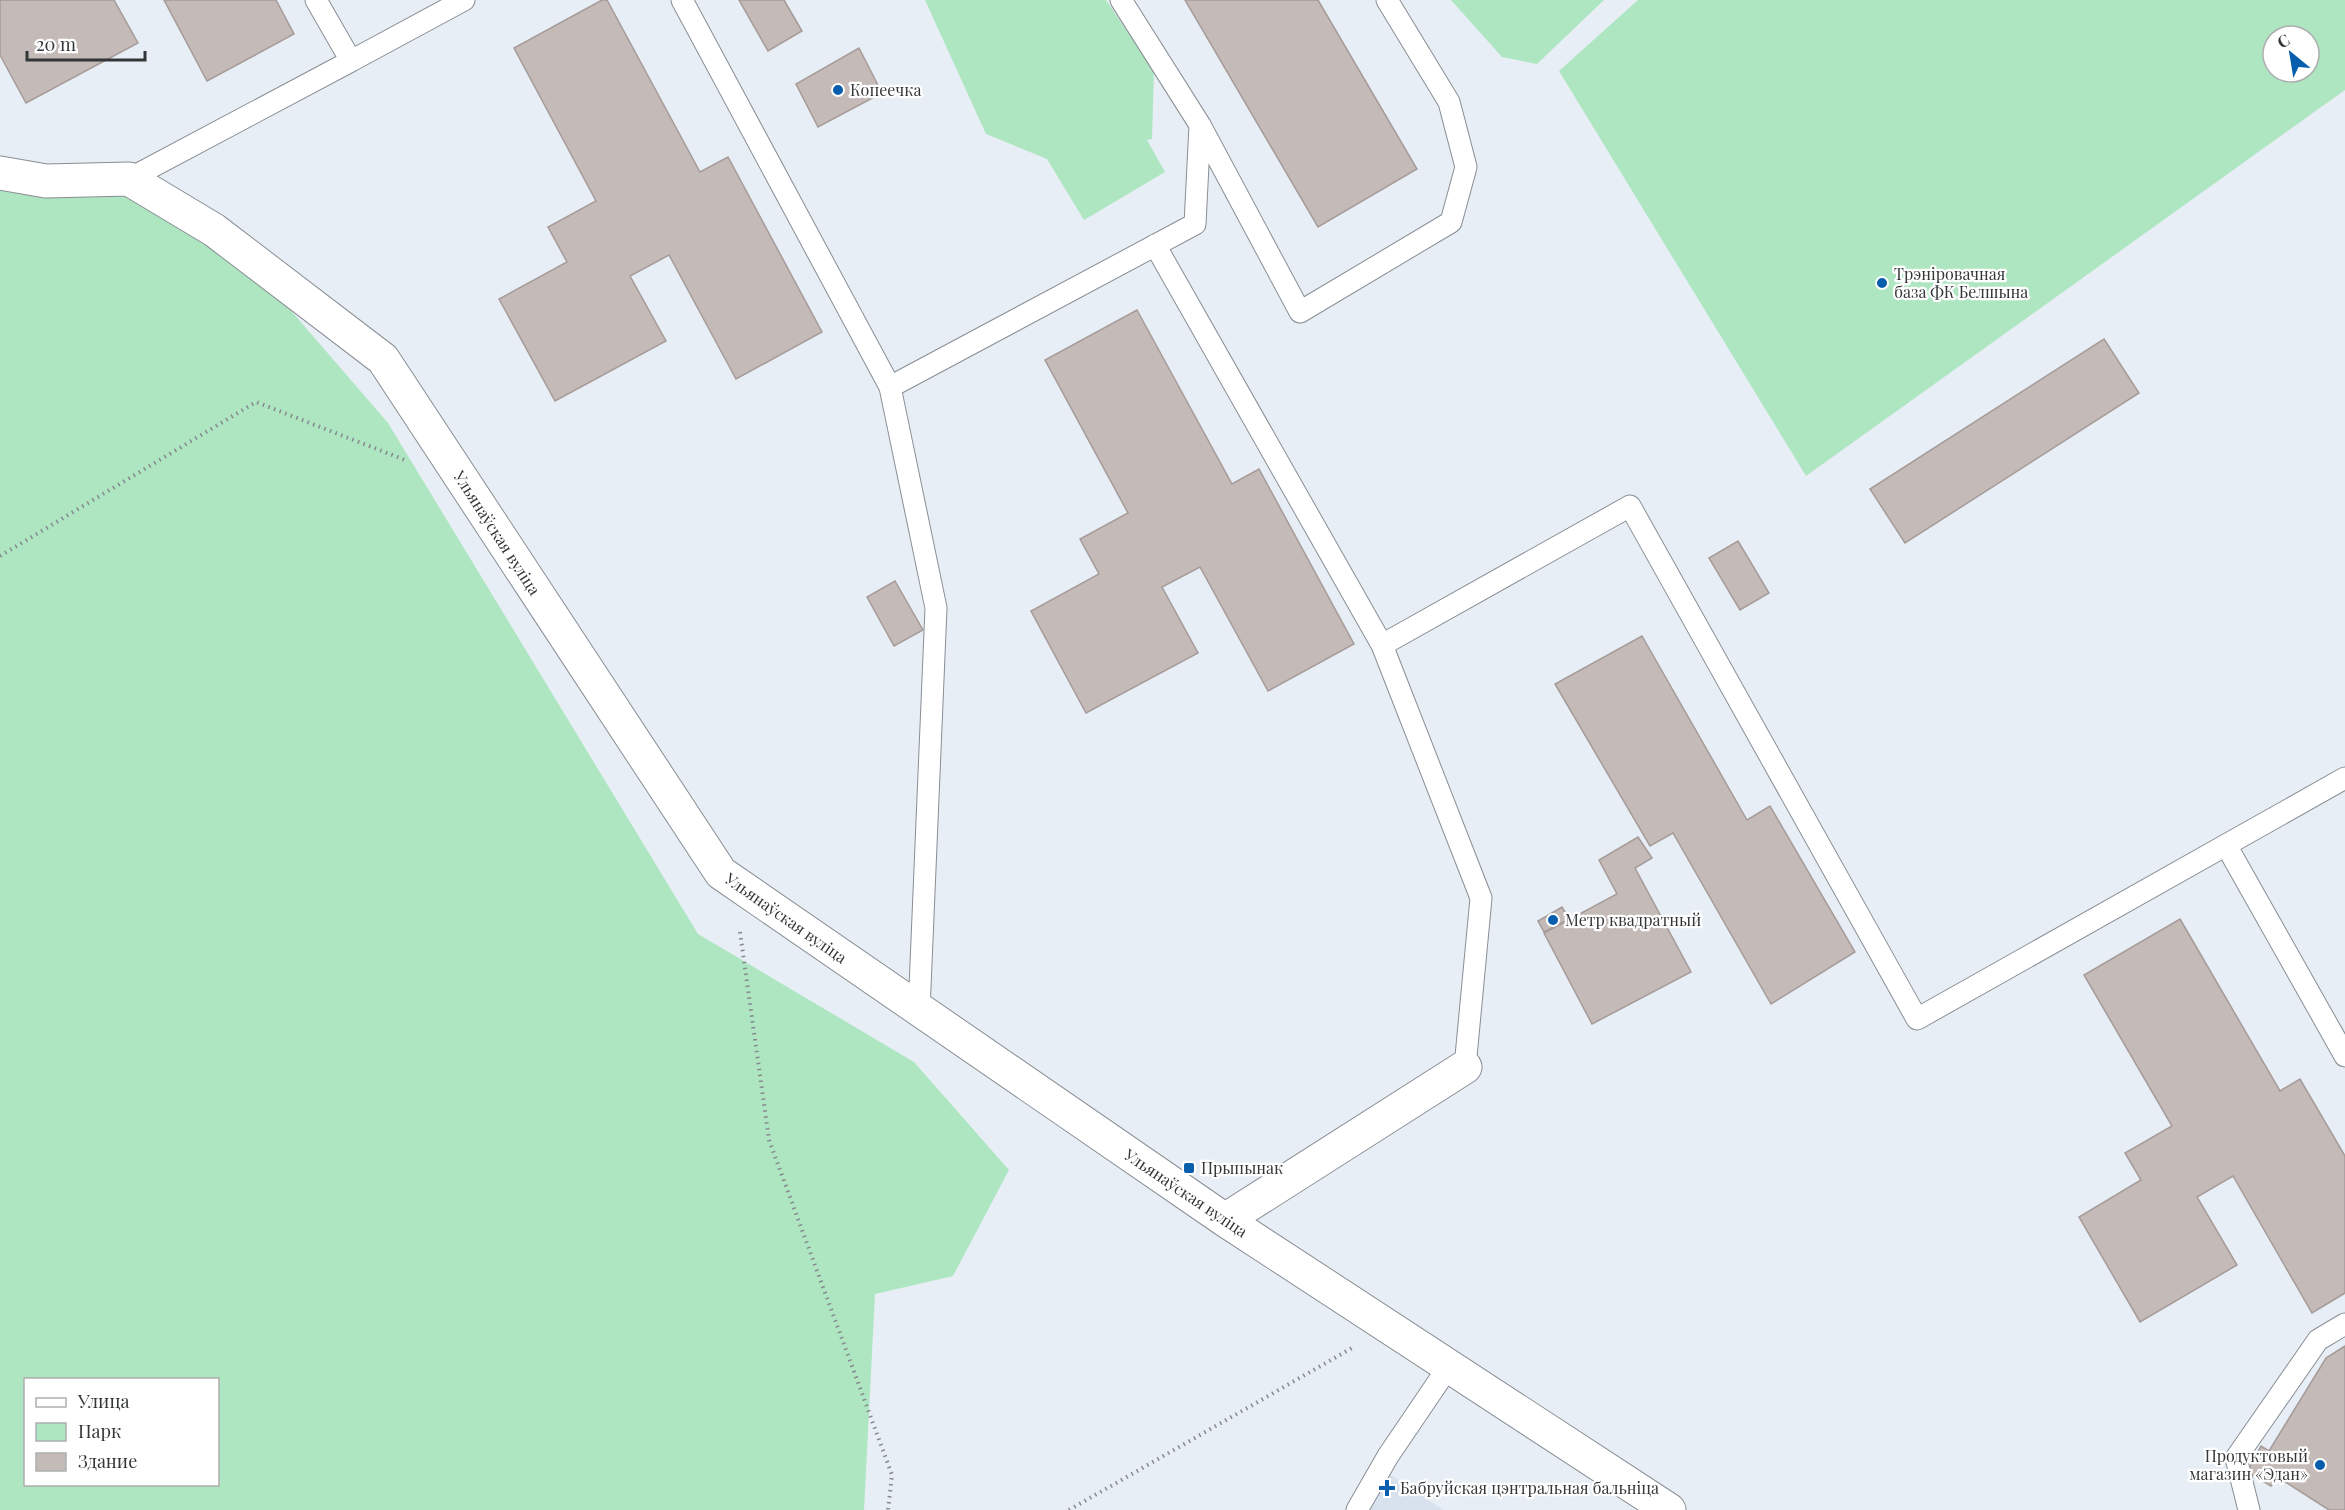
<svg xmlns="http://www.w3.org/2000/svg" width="2345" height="1510" font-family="'Playfair Display',serif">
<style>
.built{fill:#d7e2ee}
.green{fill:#aee6c2;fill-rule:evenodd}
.building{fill:#c4bab8;stroke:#a59b99;stroke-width:1.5}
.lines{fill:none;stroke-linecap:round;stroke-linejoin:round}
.lane-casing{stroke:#888e94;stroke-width:23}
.street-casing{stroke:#888e94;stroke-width:35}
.path{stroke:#868a8e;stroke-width:4;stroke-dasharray:1.5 4.5;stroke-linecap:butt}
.lane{stroke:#fff;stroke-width:21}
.street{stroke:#fff;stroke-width:33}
.poi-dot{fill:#075eac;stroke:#fff;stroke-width:2}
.labels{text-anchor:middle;stroke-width:4.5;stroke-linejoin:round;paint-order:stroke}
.poi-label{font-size:16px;fill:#333638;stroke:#fff;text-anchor:start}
.street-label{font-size:16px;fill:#333638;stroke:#fff}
</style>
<rect width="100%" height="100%" fill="#e8eef5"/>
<!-- built -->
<path class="built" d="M1378,1466l65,44h-94z"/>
<!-- green -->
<path class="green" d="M925,0h181l48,71 -2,68 -5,1 18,32 -81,48 -37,-61 -61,-25z
M1451,0h153l-67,64 -35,-7z
M1638,0h707v90l-539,386 -247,-405zM2273,36h36v36h-36z
M0,167l154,29 133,110 101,117 310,511 216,128 95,108 -56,106 -78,18 -11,216h-864zM26,1380h192v104h-192z"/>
<!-- building -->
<path class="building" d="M0,0h114l24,43 -112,60 -26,-48z
M164,0h112l18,34 -87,47z
M602,0h5l93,172 28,-15 94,175 -86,47 -67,-124 -39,21 36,65 -111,60 -56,-102 68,-37 -19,-35 48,-26 -82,-153z
M739,0h45l18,31 -34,20z
M1185,0h133l99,169 -99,58z
M859,48l23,45 -64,34 -22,-43z
M1137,310l95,174 27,-15 95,175 -86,47 -68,-124 -38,20 36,66 -112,60 -55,-102 68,-37 -19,-35 48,-26 -83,-153z
M2104,339l35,54 -234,150 -35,-54z
M1738,541l31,52 -29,17 -31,-52z
M895,581l28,49 -29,16 -27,-49z
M1642,636l105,184 23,-14 85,146 -84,52 -98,-171 -23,13 -95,-162z
M1638,837l14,21 -17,10 56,104 -99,52 -48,-91 73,-39 -18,-34z
M1562,907l7,12 -25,13 -6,-11z
M2180,919l100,172 20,-12 45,77v137l-33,20 -79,-137 -36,21 40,68 -97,57 -61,-105 62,-37 -16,-27 47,-27 -88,-151z
M2345,1346v164h-16l-50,-32 -8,8 -24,-14 14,-26 8,5 57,-93z"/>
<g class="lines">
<defs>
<path id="lane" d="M682,0l208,387
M351,61l113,-61
M1200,125l100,187 151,-90 15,-55 -17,-65 -62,-102
M129,179l222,-118 -35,-61
M1155,245l227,400 248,-139 287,513 309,-174
M1382,645l99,253 -16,169
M2345,778l-119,67 119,211
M919,1011l17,-403 -46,-221 305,-163 5,-99 -79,-125
M1357,1510l31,-54 61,-90
M2249,1510l-13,-52 82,-118 27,-16"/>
<path id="street" d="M0,173l46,8 83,-2 85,51 169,129 338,514 504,347 444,290
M1225,1220l240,-153"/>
</defs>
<!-- lane casing -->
<use href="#lane" class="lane-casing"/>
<!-- street casing -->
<use href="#street" class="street-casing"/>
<!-- path -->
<path class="path" d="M0,556l256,-154 149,58
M740,932l29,208 123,335 -4,35
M1069,1510l283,-162"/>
<!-- lane -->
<use href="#lane" class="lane"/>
<!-- street -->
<use href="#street" class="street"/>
</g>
<!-- markers -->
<g class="poi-dot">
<circle cx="838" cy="90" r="6"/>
<circle cx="1882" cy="283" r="6"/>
<circle cx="1553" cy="920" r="6"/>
<rect x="1183" y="1162" width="12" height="12" rx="3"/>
<circle cx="2320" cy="1465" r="6"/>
<path d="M1384 1479h6v6h6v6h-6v6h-6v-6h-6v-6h6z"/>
</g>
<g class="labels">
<!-- poi labels -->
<g class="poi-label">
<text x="850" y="96">Копеечка</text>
<text x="1894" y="280">Трэніровачная<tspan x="1894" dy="18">база ФК Белшына</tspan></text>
<text x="1565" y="926">Метр квадратный</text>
<text x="1201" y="1174">Прыпынак</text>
<text x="2308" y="1462" text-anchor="end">Продуктовый<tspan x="2308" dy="18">магазин «Эдан»</tspan></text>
<text x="1400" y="1494">Бабруйская цэнтральная бальніца</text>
</g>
<!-- street labels -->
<g class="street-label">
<text transform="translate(497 533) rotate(57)" y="6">Ульянаўская вуліца</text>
<text transform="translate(786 918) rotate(35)" y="6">Ульянаўская вуліца</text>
<text transform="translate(1186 1193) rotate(34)" y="6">Ульянаўская вуліца</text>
</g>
</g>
<!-- legend -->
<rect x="24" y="1378" width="195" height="108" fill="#ffffff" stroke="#adafaf" stroke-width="1.5"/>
<rect x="36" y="1398" width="30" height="9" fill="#ffffff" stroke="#adafaf" stroke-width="1.5"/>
<text x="78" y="1408" font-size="18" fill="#333638">Улица</text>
<rect x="36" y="1423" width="30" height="18" fill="#aee6c2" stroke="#adafaf" stroke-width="1.5"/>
<text x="78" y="1438" font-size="18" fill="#333638">Парк</text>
<rect x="36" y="1453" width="30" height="18" fill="#c4bab8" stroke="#adafaf" stroke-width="1.5"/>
<text x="78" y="1468" font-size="18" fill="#333638">Здание</text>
<!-- north arrow -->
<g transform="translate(2291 54) rotate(330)"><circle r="28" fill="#ffffff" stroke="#adafaf" stroke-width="1.5"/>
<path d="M0-4.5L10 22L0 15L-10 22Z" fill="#075eac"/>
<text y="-9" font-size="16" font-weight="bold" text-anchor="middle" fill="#333638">С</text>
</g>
<!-- scale -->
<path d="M27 51v9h118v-9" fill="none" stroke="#333638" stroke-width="3"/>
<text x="36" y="51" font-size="18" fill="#333638" stroke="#ffffff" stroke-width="4.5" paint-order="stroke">20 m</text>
</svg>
